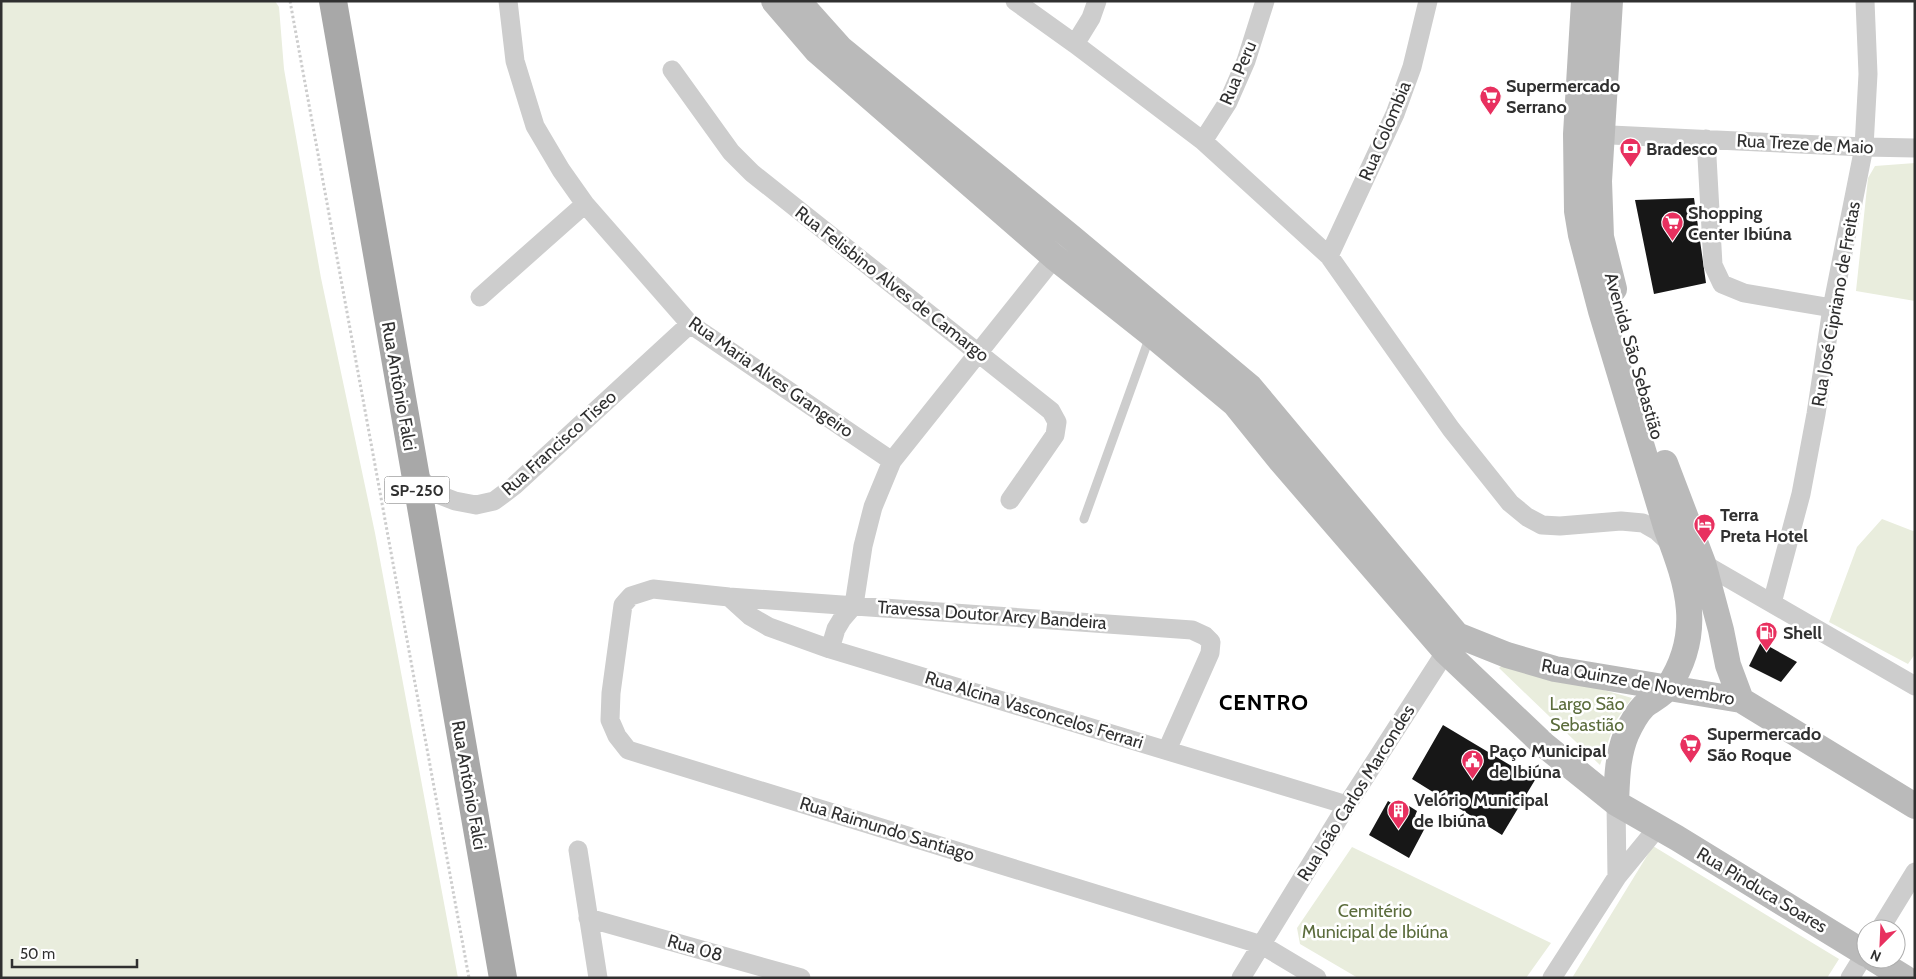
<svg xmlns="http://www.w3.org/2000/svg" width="1916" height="979" font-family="Cabin,sans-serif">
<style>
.green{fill:#e9eddd}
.building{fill:#171717}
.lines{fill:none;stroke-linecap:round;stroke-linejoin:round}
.path{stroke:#cdcdcd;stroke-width:3;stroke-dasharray:2.5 2.5;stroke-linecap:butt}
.service{stroke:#cdcdcd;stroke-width:9}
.minor{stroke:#cdcdcd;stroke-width:19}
.secondary{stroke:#bababa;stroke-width:26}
.primary{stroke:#a8a8a8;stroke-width:28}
.labels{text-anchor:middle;stroke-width:5;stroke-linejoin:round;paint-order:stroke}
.shield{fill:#fff;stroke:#6e6e6e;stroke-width:1}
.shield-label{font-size:16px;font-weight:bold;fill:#303030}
.street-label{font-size:18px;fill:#303030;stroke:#fff}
.poi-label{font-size:18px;font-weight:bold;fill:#303030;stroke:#fff;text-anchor:start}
.park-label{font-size:18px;fill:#5b6c3c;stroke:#fff}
.district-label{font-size:22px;font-weight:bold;letter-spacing:1px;fill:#000;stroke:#fff}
</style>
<rect width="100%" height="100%" fill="#fff"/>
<!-- green -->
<path class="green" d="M1,1h274l4,6 5,62 37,209 54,255 83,445h-457z
M1915,163v138l-59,-10 12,-113 7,-12z
M1882,519l31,12 2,-1v124l-7,10 -79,-42 28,-75z
M1506,662l126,36 -17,24 -15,43 -101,-97z
M1653,846l186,113 -12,19h-255z
M1352,847l199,96 -25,35h-168l-58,-34 -3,-16z"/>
<!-- building -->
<path class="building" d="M1694,198l12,85 -52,11 -19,-94z
M1761,642l36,20 -16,20 -32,-16z
M1443,725l92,55 -33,55 -90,-56z
M1388,801l17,10 4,-5 8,5 -2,5 12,8 -18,34 -40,-23z"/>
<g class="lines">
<!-- path -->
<path class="path" d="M290,1l179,977"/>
<!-- service -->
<path class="service" d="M1084,519l66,-183"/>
<!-- minor -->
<path class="minor" d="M508,1l7,60 20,65 26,44 24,34 105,120 202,137
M1015,1l60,43 128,97 126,115 122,173 59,74 17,14 15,8 18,1 61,-5 22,2 14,8 15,14
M1075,44l16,-26 6,-17
M672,70l59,82 21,21 299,238 6,11 -2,13 -45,65
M1590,134l274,13 51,1
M1706,139l7,126 9,19 22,9 88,15
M1203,141l25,-39 18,-41 19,-60
M1329,256l66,-142 17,-47 16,-66
M480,297l105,-93
M414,473l23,21 18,7 21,4 18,-4 20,-15 176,-162
M1697,560l218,126
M729,597l21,19 19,11 61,22 517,156
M1772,603l29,-109 15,-80 16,-106 32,-161 4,-73 -3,-73
M830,649l6,-20 6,-10 12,-14 9,-59 10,-39 19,-46 170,-213
M1167,750l43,-97 1,-11 -6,-6 -13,-6 -463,-33 -76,-8 -22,7 -8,9 -12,88 -1,27 7,16 11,14 634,195 55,33
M1616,803l1,74
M578,850l20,128
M588,918l213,60
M1880,929l35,-57
M1241,978l106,-173 105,-163
M1552,978l65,-101 41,-50
M1850,978l16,-26"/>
<!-- secondary -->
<path class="secondary" d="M774,1l43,50 237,206 97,77 84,70 46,57 164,190 98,93 73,59 61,35 189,116
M798,1l42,47 231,189 179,150 207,248 50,20 48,14 186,31 174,106
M1584,1l-8,133 1,77 4,24 20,76 66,219c21,55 37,103 1,157 -5,8 -17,13 -24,19 -7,7 -14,20 -18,29 -9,22 -9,46 -10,68
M1610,1l-11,180 2,56 13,52
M1665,463l38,100 18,67 7,35 13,35
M1874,959l31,19"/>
<!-- primary -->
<path class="primary" d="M333,1l170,977"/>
</g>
<!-- icons -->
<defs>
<symbol id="supermarket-pin" viewBox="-11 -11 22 30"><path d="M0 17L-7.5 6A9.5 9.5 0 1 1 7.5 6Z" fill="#e8305f" stroke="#fff"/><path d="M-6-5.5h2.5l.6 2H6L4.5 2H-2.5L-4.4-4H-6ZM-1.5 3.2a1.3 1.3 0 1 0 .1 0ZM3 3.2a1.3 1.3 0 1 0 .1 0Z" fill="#fff"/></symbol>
<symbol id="bank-pin" viewBox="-11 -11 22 30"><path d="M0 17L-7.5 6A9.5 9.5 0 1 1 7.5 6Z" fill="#e8305f" stroke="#fff"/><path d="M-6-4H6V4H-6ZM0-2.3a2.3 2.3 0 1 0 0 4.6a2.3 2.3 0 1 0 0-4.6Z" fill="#fff"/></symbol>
<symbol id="hotel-pin" viewBox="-11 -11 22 30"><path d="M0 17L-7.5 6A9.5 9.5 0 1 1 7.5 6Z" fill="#e8305f" stroke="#fff"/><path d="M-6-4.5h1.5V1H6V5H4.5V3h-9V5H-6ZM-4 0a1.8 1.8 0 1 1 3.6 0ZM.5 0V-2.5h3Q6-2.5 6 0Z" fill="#fff"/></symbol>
<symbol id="fuel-pin" viewBox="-11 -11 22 30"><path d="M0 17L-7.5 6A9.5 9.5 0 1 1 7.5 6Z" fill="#e8305f" stroke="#fff"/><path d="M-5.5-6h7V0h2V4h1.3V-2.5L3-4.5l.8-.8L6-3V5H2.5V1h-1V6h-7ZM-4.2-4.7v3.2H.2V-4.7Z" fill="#fff"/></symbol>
<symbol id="civic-pin" viewBox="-11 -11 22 30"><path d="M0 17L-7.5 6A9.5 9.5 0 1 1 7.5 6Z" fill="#e8305f" stroke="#fff"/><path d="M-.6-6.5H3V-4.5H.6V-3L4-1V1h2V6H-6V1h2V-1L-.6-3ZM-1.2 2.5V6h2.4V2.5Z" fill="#fff"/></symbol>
<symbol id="building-pin" viewBox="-11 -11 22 30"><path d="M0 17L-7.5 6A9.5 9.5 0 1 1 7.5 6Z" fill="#e8305f" stroke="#fff"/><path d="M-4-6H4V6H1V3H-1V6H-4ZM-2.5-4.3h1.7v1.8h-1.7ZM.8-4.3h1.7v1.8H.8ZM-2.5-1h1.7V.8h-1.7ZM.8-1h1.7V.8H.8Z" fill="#fff"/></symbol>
</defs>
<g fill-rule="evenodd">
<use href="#supermarket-pin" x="1478" y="84" width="25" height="34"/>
<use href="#bank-pin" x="1618" y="136" width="25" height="34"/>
<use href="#supermarket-pin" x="1660" y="210" width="25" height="34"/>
<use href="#hotel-pin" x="1692" y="512" width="25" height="34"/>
<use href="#fuel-pin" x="1754" y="620" width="25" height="34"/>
<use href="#supermarket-pin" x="1678" y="732" width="25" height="34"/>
<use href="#civic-pin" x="1460" y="748" width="25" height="34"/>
<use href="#building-pin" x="1386" y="798" width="25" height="34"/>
</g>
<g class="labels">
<!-- shield labels -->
<rect class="shield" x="384.5" y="476.5" width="65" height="27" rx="4"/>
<g class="shield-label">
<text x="417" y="496">SP-250</text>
</g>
<!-- street labels -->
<g class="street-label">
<text transform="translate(1238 73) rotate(-67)" y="6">Rua Peru</text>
<text transform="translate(1385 131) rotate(-67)" y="6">Rua Colombia</text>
<text transform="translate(1805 144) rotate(3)" y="6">Rua Treze de Maio</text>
<text transform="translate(892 284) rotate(38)" y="6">Rua Felisbino Alves de Camargo</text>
<text transform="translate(1836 304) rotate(-80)" y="6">Rua José Cipriano de Freitas</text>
<text transform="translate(1634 356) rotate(74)" y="6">Avenida São Sebastião</text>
<text transform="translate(771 377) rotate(35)" y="6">Rua Maria Alves Grangeiro</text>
<text transform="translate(399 386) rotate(80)" y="6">Rua Antônio Falci</text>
<text transform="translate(559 443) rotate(-42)" y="6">Rua Francisco Tiseo</text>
<text transform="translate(992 615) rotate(4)" y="6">Travessa Doutor Arcy Bandeira</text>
<text transform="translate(1638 682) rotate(10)" y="6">Rua Quinze de Novembro</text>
<text transform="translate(1034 710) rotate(17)" y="6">Rua Alcina Vasconcelos Ferrari</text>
<text transform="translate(469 785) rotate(80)" y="6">Rua Antônio Falci</text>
<text transform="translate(1356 793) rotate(-58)" y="6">Rua João Carlos Marcondes</text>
<text transform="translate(887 829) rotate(17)" y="6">Rua Raimundo Santiago</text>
<text transform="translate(1762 890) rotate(31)" y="6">Rua Pinduca Soares</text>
<text transform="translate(695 948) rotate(16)" y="6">Rua 08</text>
</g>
<!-- poi labels -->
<g class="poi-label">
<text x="1506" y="92">Supermercado<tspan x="1506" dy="21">Serrano</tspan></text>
<text x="1646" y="155">Bradesco</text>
<text x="1688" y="219">Shopping<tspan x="1688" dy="21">Center Ibiúna</tspan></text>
<text x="1720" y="521">Terra<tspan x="1720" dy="21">Preta Hotel</tspan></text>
<text x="1783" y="639">Shell</text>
<text x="1707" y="740">Supermercado<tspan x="1707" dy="21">São Roque</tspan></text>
<text x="1489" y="757">Paço Municipal<tspan x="1489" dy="21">de Ibiúna</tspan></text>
<text x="1414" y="806">Velório Municipal<tspan x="1414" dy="21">de Ibiúna</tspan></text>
</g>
<!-- park labels -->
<g class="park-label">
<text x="1587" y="710">Largo São<tspan x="1587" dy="21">Sebastião</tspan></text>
<text x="1375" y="917">Cemitério<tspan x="1375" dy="21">Municipal de Ibiúna</tspan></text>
</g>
<!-- district labels -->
<g class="district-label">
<text x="1264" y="710">CENTRO</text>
</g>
</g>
<!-- border -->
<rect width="1916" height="979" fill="none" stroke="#303030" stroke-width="5"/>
<!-- north arrow -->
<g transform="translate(1881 944) rotate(204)"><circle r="24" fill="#ffffff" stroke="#acacac"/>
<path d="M0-4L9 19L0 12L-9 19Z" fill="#e8305f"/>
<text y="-8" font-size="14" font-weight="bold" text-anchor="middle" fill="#303030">N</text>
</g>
<!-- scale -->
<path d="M12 959v8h125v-8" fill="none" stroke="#303030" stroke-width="2.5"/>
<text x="20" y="959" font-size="15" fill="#303030" stroke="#ffffff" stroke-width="4" paint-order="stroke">50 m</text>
</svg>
